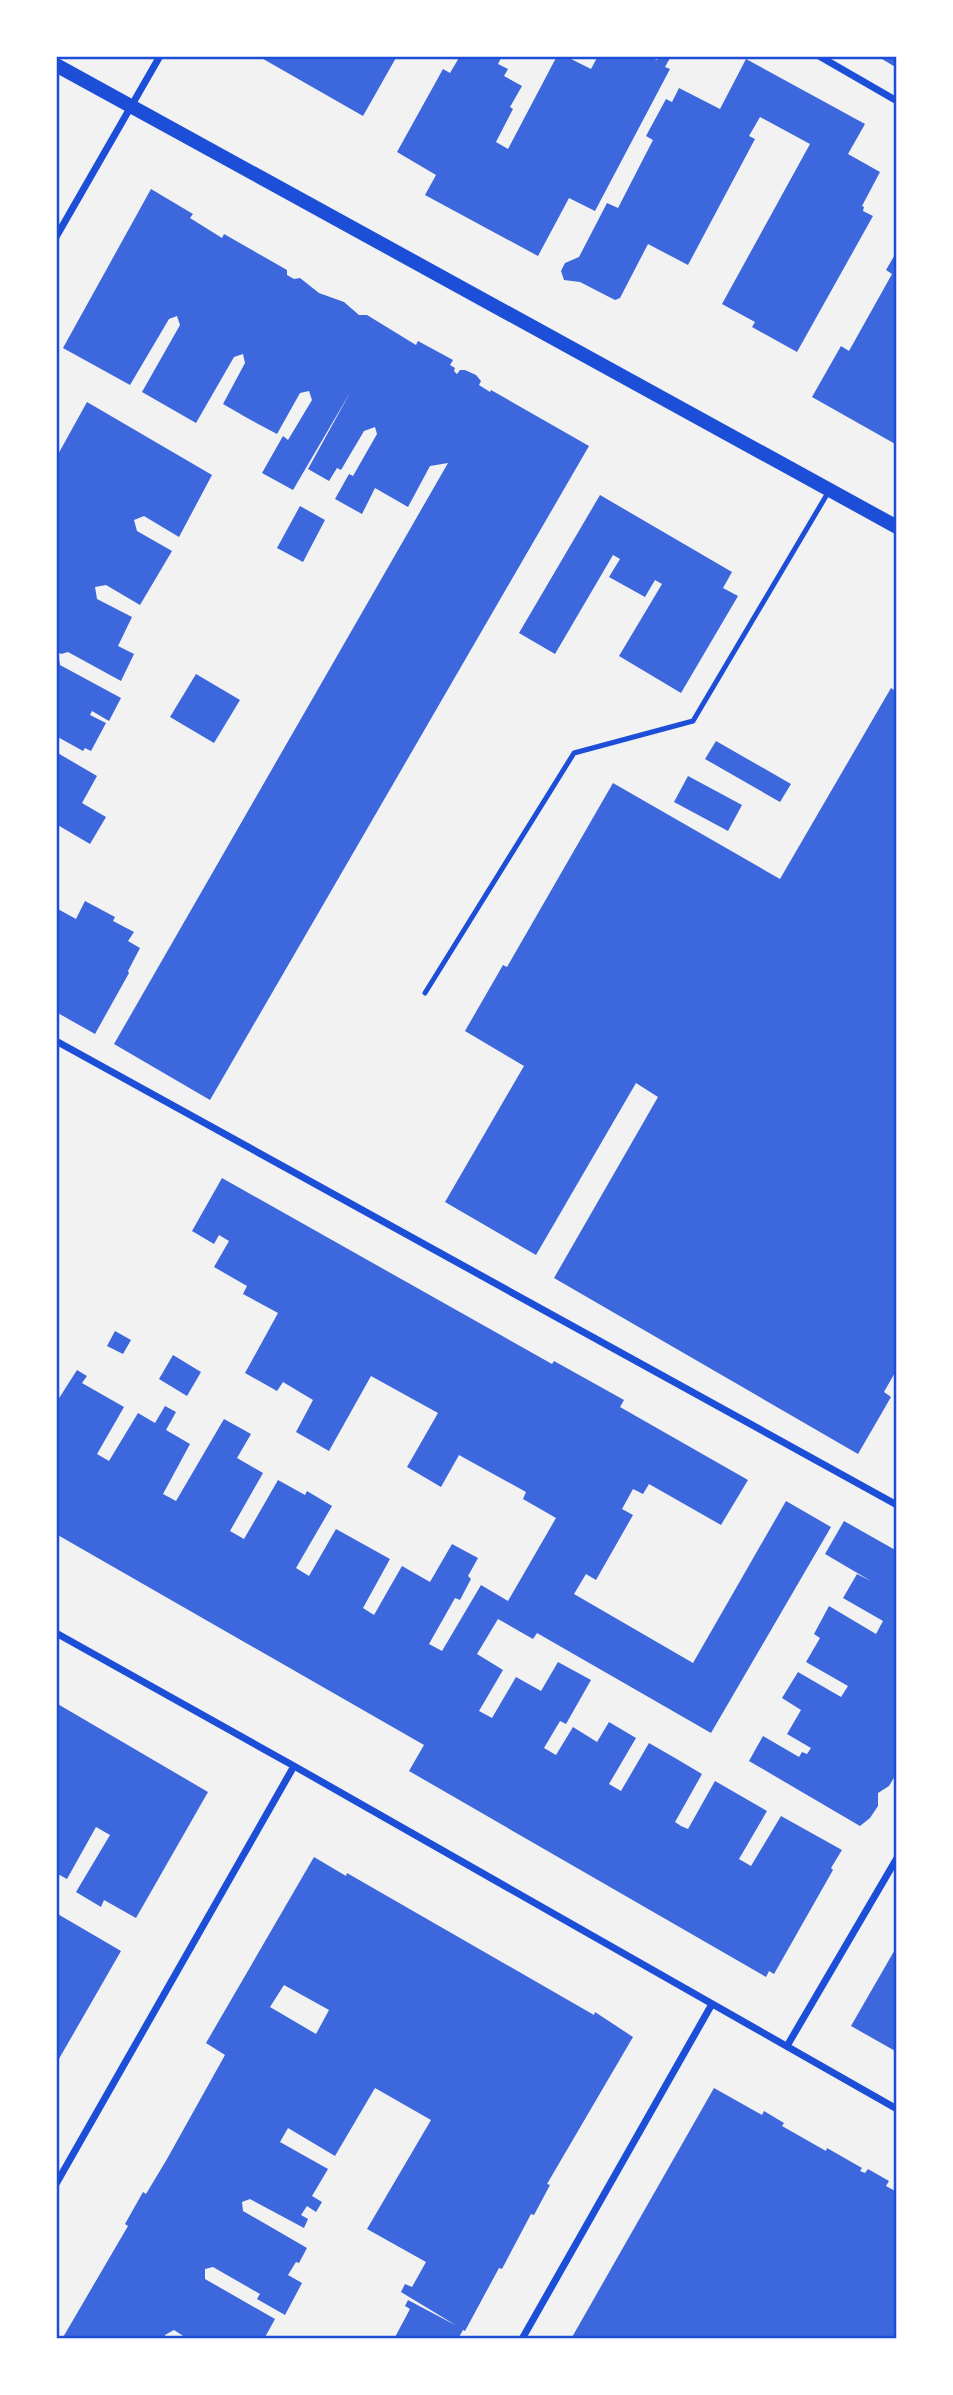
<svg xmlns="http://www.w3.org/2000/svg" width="953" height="2395" font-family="'PT Sans Narrow',sans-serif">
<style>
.building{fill:#3d67dc;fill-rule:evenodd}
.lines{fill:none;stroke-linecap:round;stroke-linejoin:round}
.service{stroke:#1d4ed8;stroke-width:5}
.minor{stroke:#1d4ed8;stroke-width:7}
.secondary{stroke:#1d4ed8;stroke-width:14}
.neatline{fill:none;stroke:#1d4ed8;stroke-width:2.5}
</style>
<rect width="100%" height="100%" fill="#f2f2f2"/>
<!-- building -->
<path class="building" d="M258,56h139l-34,60z
M460,56h42l-4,8 10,5 -4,7 18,10 -12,21 3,2 -17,33 12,7 49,-93h8l26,13 7,-13h50l9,4 2,-4 11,2 -5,9 5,2 -75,142 -26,-13 -31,58 -113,-61 11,-20 -39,-23 46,-83 7,4z
M877,56h20v12z
M746,59l119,65 -17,30 32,18 -18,34 2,1 -1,4 10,5 -76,136 -45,-25 3,-5 -33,-18 88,-160 -50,-27 -11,19 6,3 -67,126 -40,-21 -28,54 -5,2 -35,-18 -16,-2 -3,-9 4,-8 14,-6 28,-54 11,5 35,-68 -7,-4 20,-37 6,3 7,-14 41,21z
M151,189l42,25 -3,4 32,20 2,-4 63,36v5l7,4 6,-1 19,15 25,9 15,13h8l49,30 2,-4 35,19 -3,5 5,3 -1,3 3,3 3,-4h5l11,5 5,6 -2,4 11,7 1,-2 98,56 -379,654 -96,-56 334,-581 -18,3 -22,41 -33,-19 -13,26 -27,-15 14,-25 4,2 24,-42 -2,-7 -11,4 -23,39 -4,-2 -8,13 -21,-12 43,-78 -58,99 -31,-17 21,-37 5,4 24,-40 -3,-9 -9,2 -23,41 -28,-15 -26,-15 22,-41 -2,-9 -9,3 -38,66 -54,-31 38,-67 -3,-9 -8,3 -39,66 -67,-37z
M897,251v194l-85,-48 29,-51 8,5 43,-77 -6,-4z
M87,402l125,73 -33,62 -35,-21 -10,4 3,11 35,20 -32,54 -34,-20 -11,2 2,12 35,18 -14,29 16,8 -13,27 -53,-29 -7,2 -3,-2 2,13 61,33 -12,23 -17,-10 -2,4 16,8 -15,28 -6,-3 -2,3 -27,-15v-278z
M600,495l132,77 -9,16 15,8 -57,97 -62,-37 43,-72 -7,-4 -10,17 -36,-20 11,-18 -7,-4 -58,99 -36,-21z
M300,506l25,14 -22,42 -26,-14z
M196,674l44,26 -26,43 -44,-26z
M891,688l6,4v677l-13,23 7,5 -33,57 -304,-176 104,-181 -22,-14 -100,172 -91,-53 79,-136 -59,-35 38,-66 4,2 106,-184 167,96z
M716,741l75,43 -11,18 -75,-43z
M56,752l41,24 -15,27 24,14 -16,27 -34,-20z
M688,776l54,29 -14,26 -54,-29z
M85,901l30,16 -2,4 21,11 -6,9 12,7 -12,23 1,2 -34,61 -39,-22v-104l20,11z
M222,1178l330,186 2,-3 70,39 -4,7 128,73 -27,45 -72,-41 -6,10 -10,-5 -11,20 11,6 -37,65 -10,-6 -12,20 119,69 93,-162 45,26 -120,206 -174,-100 -4,6 -35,-20 -21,35 26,16 -24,41 13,7 24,-41 25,14 17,-29 33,18 -25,44 -6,-3 -16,27 12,7 17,-28 24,15 12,-20 27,16 -27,46 12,7 28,-48 26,15 27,16 -27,48 6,4 7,3 27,-48 52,30 -28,48 12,7 30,-50 61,34 -11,18 2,2 -59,104 -5,-3 -3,6 -357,-206 15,-26 -368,-211v-131l21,-33 10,6 -5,7 42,24 -27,47 12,7 29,-48 17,10 10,-17 11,6 -10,18 24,14 -27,50 13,7 48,-82 27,15 -14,24 26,15 -33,58 14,8 34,-59 27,15 2,-4 25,15 -36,62 13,8 27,-47 54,30 -27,49 11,7 28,-49 28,16 22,-38 26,14 -10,18 3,3 -11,21 -5,-2 -26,46 13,7 39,-66 27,16 48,-83 -33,-19 3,-7 -67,-37 -18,32 -34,-20 31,-54 -67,-37 -42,75 -33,-19 17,-32 -30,-18 -6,9 -32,-18 33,-60 -35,-19 4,-8 -33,-19 15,-26 -10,-6 -5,9 -22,-13z
M115,1331l16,9 -8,14 -16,-8z
M173,1355l28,17 -14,24 -28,-17z
M844,1521l53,30v210l-2,15 -6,10 -11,7v13l-8,12 -10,8 -111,-65 14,-25 36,21 3,-5 5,2 4,-6 -24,-14 14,-24 -19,-12 16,-26 43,25 7,-11 -42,-24 14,-24 -6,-4 15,-28 47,28 7,-13 -40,-23 14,-24 14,7 -46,-27z
M56,1703l152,89 -72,126 -32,-18 -3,7 -25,-15 34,-57 -14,-8 -29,52 -11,-6z
M314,1857l32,19 1,-3 247,142 1,-3 38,25 -86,147 3,1 -16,30 -3,-1 -29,55 -3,-1 -34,63 -2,-1 -5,9h-64l16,-30 -5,-3 3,-6 49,26 -56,-34 4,-8 7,3 14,-25 -59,-33 64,-109 -56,-32 -40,68 -47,-28 -8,14 48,27 -16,27 10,6 -6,10 -9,-6 -6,9 7,4 -4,9 -54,-29 -8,3 1,9 64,37 -8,15 -3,-1 -8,13 14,8 -17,32 -28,-16 3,-5 -47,-27 -8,2v10l70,40 -11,20h-76l-14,-9 -9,5 1,4h-104l66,-113 -3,-2 18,-32 3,2 21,-35 58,-104 -19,-12zM284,1985l45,25 -13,24 -46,-27z
M56,1913l65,38 -65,113z
M897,1946v106l-46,-26z
M714,2088l48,27 2,-4 20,12 -2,3 44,25 1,-3 35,20 -2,3 5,2 3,-4 21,12 -3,5 11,6v147h-326z"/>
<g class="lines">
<!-- service -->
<path class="service" d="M425,993l149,-240 119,-32 136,-230"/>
<!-- minor -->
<path class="minor" d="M819,56l78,45
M56,237l104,-181
M56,1041l841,464
M56,1633l238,133 603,343
M787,2046l110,-188
M56,2184l238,-418
M522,2339l190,-335"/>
<!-- secondary -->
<path class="secondary" d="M56,65l841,462"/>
</g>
<!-- border -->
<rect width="953" height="2395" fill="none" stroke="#ffffff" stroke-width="116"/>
<rect x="58" y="58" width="837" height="2279" class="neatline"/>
</svg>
